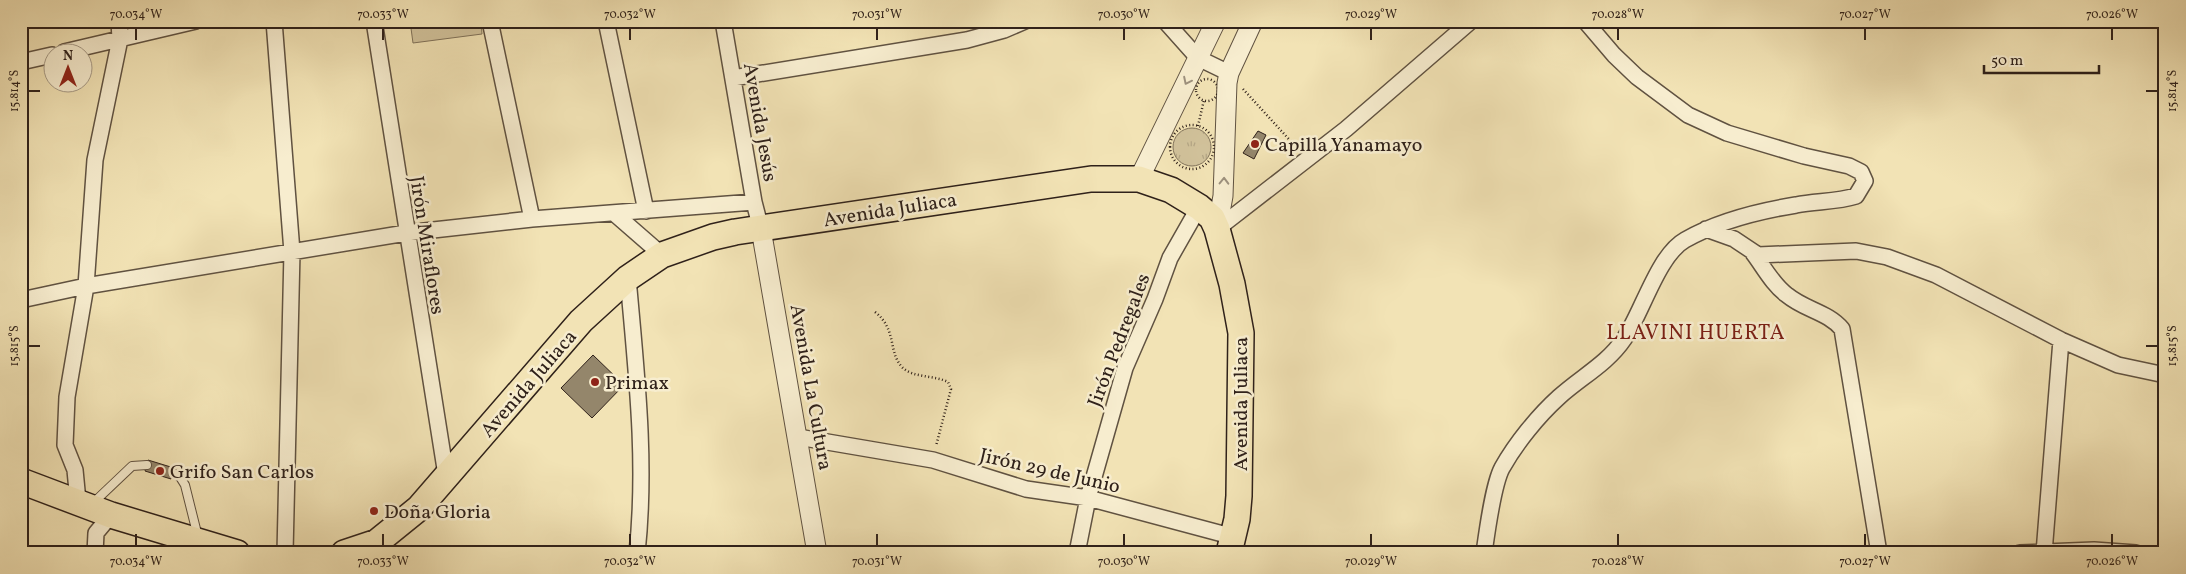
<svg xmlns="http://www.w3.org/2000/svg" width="2186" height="574" font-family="Vollkorn,serif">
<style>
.grass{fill:url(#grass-tufts);stroke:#80725a}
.pitch{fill:#d1c29b;stroke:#80725a}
.building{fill:#94866b;stroke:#2f211a}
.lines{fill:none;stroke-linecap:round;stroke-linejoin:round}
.service-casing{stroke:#605241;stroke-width:10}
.minor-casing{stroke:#605241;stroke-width:18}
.tertiary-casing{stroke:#605241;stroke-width:21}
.trunk-casing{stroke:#2f211a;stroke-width:28}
.path{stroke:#2f211a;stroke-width:2.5;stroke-dasharray:1 2.5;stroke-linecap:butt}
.service{stroke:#f7edcf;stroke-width:8}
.minor{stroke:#f7edcf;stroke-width:15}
.tertiary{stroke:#f7edcf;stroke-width:19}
.trunk{stroke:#f2e3b5;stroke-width:25}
.oneway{stroke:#9d917e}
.ticks{fill:none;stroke:#2f211a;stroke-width:2}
.poi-dot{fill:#8f2418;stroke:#f7edcf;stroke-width:2}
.labels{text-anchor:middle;stroke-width:5;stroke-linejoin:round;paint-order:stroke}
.street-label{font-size:20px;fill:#2f211a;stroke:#f7edcf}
.poi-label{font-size:20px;fill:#2f211a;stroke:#f7edcf;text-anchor:start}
.neighbourhood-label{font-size:21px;letter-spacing:1px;fill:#7a1f14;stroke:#f7edcf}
.neatline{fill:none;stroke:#2f211a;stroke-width:2}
.ticks-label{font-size:12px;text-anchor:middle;fill:#2f211a}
</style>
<defs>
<pattern id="grass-tufts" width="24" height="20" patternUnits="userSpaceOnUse" patternTransform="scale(1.25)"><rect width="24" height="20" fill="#d1c29b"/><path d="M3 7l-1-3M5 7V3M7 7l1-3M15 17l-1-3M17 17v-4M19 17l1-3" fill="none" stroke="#b4a685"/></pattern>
</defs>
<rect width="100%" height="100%" fill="#f2e3b5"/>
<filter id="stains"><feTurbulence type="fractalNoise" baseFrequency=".004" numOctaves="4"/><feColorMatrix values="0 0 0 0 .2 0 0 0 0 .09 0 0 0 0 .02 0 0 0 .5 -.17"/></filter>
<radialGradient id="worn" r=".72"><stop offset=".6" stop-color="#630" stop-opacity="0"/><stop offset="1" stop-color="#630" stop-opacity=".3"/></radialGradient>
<!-- grass -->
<path class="grass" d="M1173 147a19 19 0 1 1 38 0a19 19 0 1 1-38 0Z"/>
<!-- pitch -->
<path class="pitch" d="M410,21h71l1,13 -69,9z"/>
<!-- building -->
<path class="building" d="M1258,131l8,4 -12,24 -11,-6z
M593,355l31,30 -32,33 -31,-30z
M148,460l26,8 -3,11 -26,-8z"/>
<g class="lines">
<defs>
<path id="service" d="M173,473l7,4 5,8 13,52
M92,504l40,-38 15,-1"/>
<path id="minor" d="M274,21l18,231 -7,301
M374,21l72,454
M490,21l42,198
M606,21l40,190
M723,21l31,181 7,27
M1165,21l33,37 31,15
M64,52l132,-31
M21,62l31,-7
M733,78l234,-38 37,-10 21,-9
M615,214l47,41
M1217,229l129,-100 125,-108
M1706,229l28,10 24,16 98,-4 31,6 49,18 125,65 57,25 47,10
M1753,253c10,13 20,32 34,42 18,15 41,17 55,34l37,224
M628,278c8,92 19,183 9,275
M21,300l65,-14 320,-53 126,-14 222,-17
M798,437l135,23 93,29 62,9 146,39
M78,501l-3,-31 -10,-25 2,-48 19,-111 9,-126 25,-121 -1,-18
M95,553l1,-20 15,-18
M1077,553l11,-55 37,-130 30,-69 15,-41 29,-51
M1484,553c3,-21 9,-68 18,-85 14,-25 36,-52 57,-71 22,-20 48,-33 65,-58 18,-26 34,-84 61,-99 33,-19 74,-29 111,-35 20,-4 41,-3 60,-9l9,-15 -4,-9 -12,-6 -45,-10 -77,-23 -39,-18 -51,-38 -23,-22 -29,-34
M2020,553l74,-3 42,3
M2044,553l17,-213"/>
<path id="tertiary" d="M1139,179l77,-158
M761,229l56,324
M1217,229l6,-33 4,-113 2,-10 24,-52"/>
<path id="trunk" d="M21,481l90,34 126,38
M344,553l33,-11 42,-34 162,-187 47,-43 34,-23 51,-18 22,-5 356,-53h48l32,11 28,17 13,11 5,11 15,55 9,49 -2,163 -2,23 -8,34"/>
</defs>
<!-- service casing -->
<use href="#service" class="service-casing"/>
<!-- minor casing -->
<use href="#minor" class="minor-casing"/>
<!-- tertiary casing -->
<use href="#tertiary" class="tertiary-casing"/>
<!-- trunk casing -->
<use href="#trunk" class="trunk-casing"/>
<!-- path -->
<path class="path" d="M1196 90a11 11 0 1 1 22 0a11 11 0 1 1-22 0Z
M1243,89l54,59
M1170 147a22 22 0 1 1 44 0a22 22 0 1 1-44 0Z
M1198,126l6,-26
M875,312c23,18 12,40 28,56 11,10 31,7 45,14l3,7 -15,57"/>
<!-- service -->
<use href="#service" class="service"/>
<!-- minor -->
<use href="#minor" class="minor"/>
<!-- tertiary -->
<use href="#tertiary" class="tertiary"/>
<!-- trunk -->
<use href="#trunk" class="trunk"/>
</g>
<!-- one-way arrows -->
<defs><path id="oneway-chevron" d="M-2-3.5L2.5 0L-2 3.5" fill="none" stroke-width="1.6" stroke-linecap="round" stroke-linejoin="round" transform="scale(1.25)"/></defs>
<g class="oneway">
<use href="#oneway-chevron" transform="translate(1187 81) rotate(116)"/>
<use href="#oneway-chevron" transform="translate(1224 181) rotate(-89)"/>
</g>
<!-- ticks -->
<path class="ticks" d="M136,28v12M383,28v12M630,28v12M877,28v12M1124,28v12M1371,28v12M1618,28v12M1865,28v12M2112,28v12M28,91h12M2146,91h12M28,346h12M2146,346h12M136,534v12M383,534v12M630,534v12M877,534v12M1124,534v12M1371,534v12M1618,534v12M1865,534v12M2112,534v12"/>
<!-- markers -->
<g class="poi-dot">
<circle cx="1255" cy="144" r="5"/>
<circle cx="595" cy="382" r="5"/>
<circle cx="160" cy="471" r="5"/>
<circle cx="374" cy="511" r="5"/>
</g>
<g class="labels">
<!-- street labels -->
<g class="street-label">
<text transform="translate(761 122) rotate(80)" y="7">Avenida Jesús</text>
<text transform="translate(890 209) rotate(-9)" y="7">Avenida Juliaca</text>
<text transform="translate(428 245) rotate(81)" y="7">Jirón Miraflores</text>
<text transform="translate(1118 340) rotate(-69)" y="7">Jirón Pedregales</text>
<text transform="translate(528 383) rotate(-49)" y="7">Avenida Juliaca</text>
<text transform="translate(812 387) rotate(80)" y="7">Avenida La Cultura</text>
<text transform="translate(1240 404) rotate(-90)" y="7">Avenida Juliaca</text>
<text transform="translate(1050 470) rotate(13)" y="7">Jirón 29 de Junio</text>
</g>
<!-- poi labels -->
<g class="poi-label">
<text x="1265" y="151">Capilla Yanamayo</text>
<text x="605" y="389">Primax</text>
<text x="170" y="478">Grifo San Carlos</text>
<text x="384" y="518">Doña Gloria</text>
</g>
<!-- neighbourhood labels -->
<g class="neighbourhood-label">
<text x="1696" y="339">LLAVINI HUERTA</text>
</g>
</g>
<!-- margin -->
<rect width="2186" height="574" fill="none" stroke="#f2e3b5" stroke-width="55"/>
<!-- north arrow -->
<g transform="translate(68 68)"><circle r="24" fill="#f7edcf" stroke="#a79b87"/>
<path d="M0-4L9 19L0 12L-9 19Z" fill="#8f2418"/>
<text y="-8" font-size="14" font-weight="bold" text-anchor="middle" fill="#2f211a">N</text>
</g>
<!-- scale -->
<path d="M1984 65v8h115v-8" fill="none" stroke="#2f211a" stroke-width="2.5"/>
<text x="1991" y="65" font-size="15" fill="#2f211a" stroke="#f7edcf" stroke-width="4" paint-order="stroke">50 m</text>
<rect x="28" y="28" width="2130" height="518" class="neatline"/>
<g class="ticks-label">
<text x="136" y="18">70.034°W</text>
<text x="383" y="18">70.033°W</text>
<text x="630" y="18">70.032°W</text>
<text x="877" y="18">70.031°W</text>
<text x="1124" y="18">70.030°W</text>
<text x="1371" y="18">70.029°W</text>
<text x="1618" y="18">70.028°W</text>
<text x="1865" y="18">70.027°W</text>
<text x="2112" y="18">70.026°W</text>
<text transform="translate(14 91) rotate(-90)" y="4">15.814°S</text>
<text transform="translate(2172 91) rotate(-90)" y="4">15.814°S</text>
<text transform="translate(14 346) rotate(-90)" y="4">15.815°S</text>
<text transform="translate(2172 346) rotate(-90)" y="4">15.815°S</text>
<text x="136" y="565">70.034°W</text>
<text x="383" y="565">70.033°W</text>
<text x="630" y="565">70.032°W</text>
<text x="877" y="565">70.031°W</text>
<text x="1124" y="565">70.030°W</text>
<text x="1371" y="565">70.029°W</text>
<text x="1618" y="565">70.028°W</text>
<text x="1865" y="565">70.027°W</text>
<text x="2112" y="565">70.026°W</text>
</g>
<rect width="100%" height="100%" filter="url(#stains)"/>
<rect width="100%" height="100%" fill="url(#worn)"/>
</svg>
